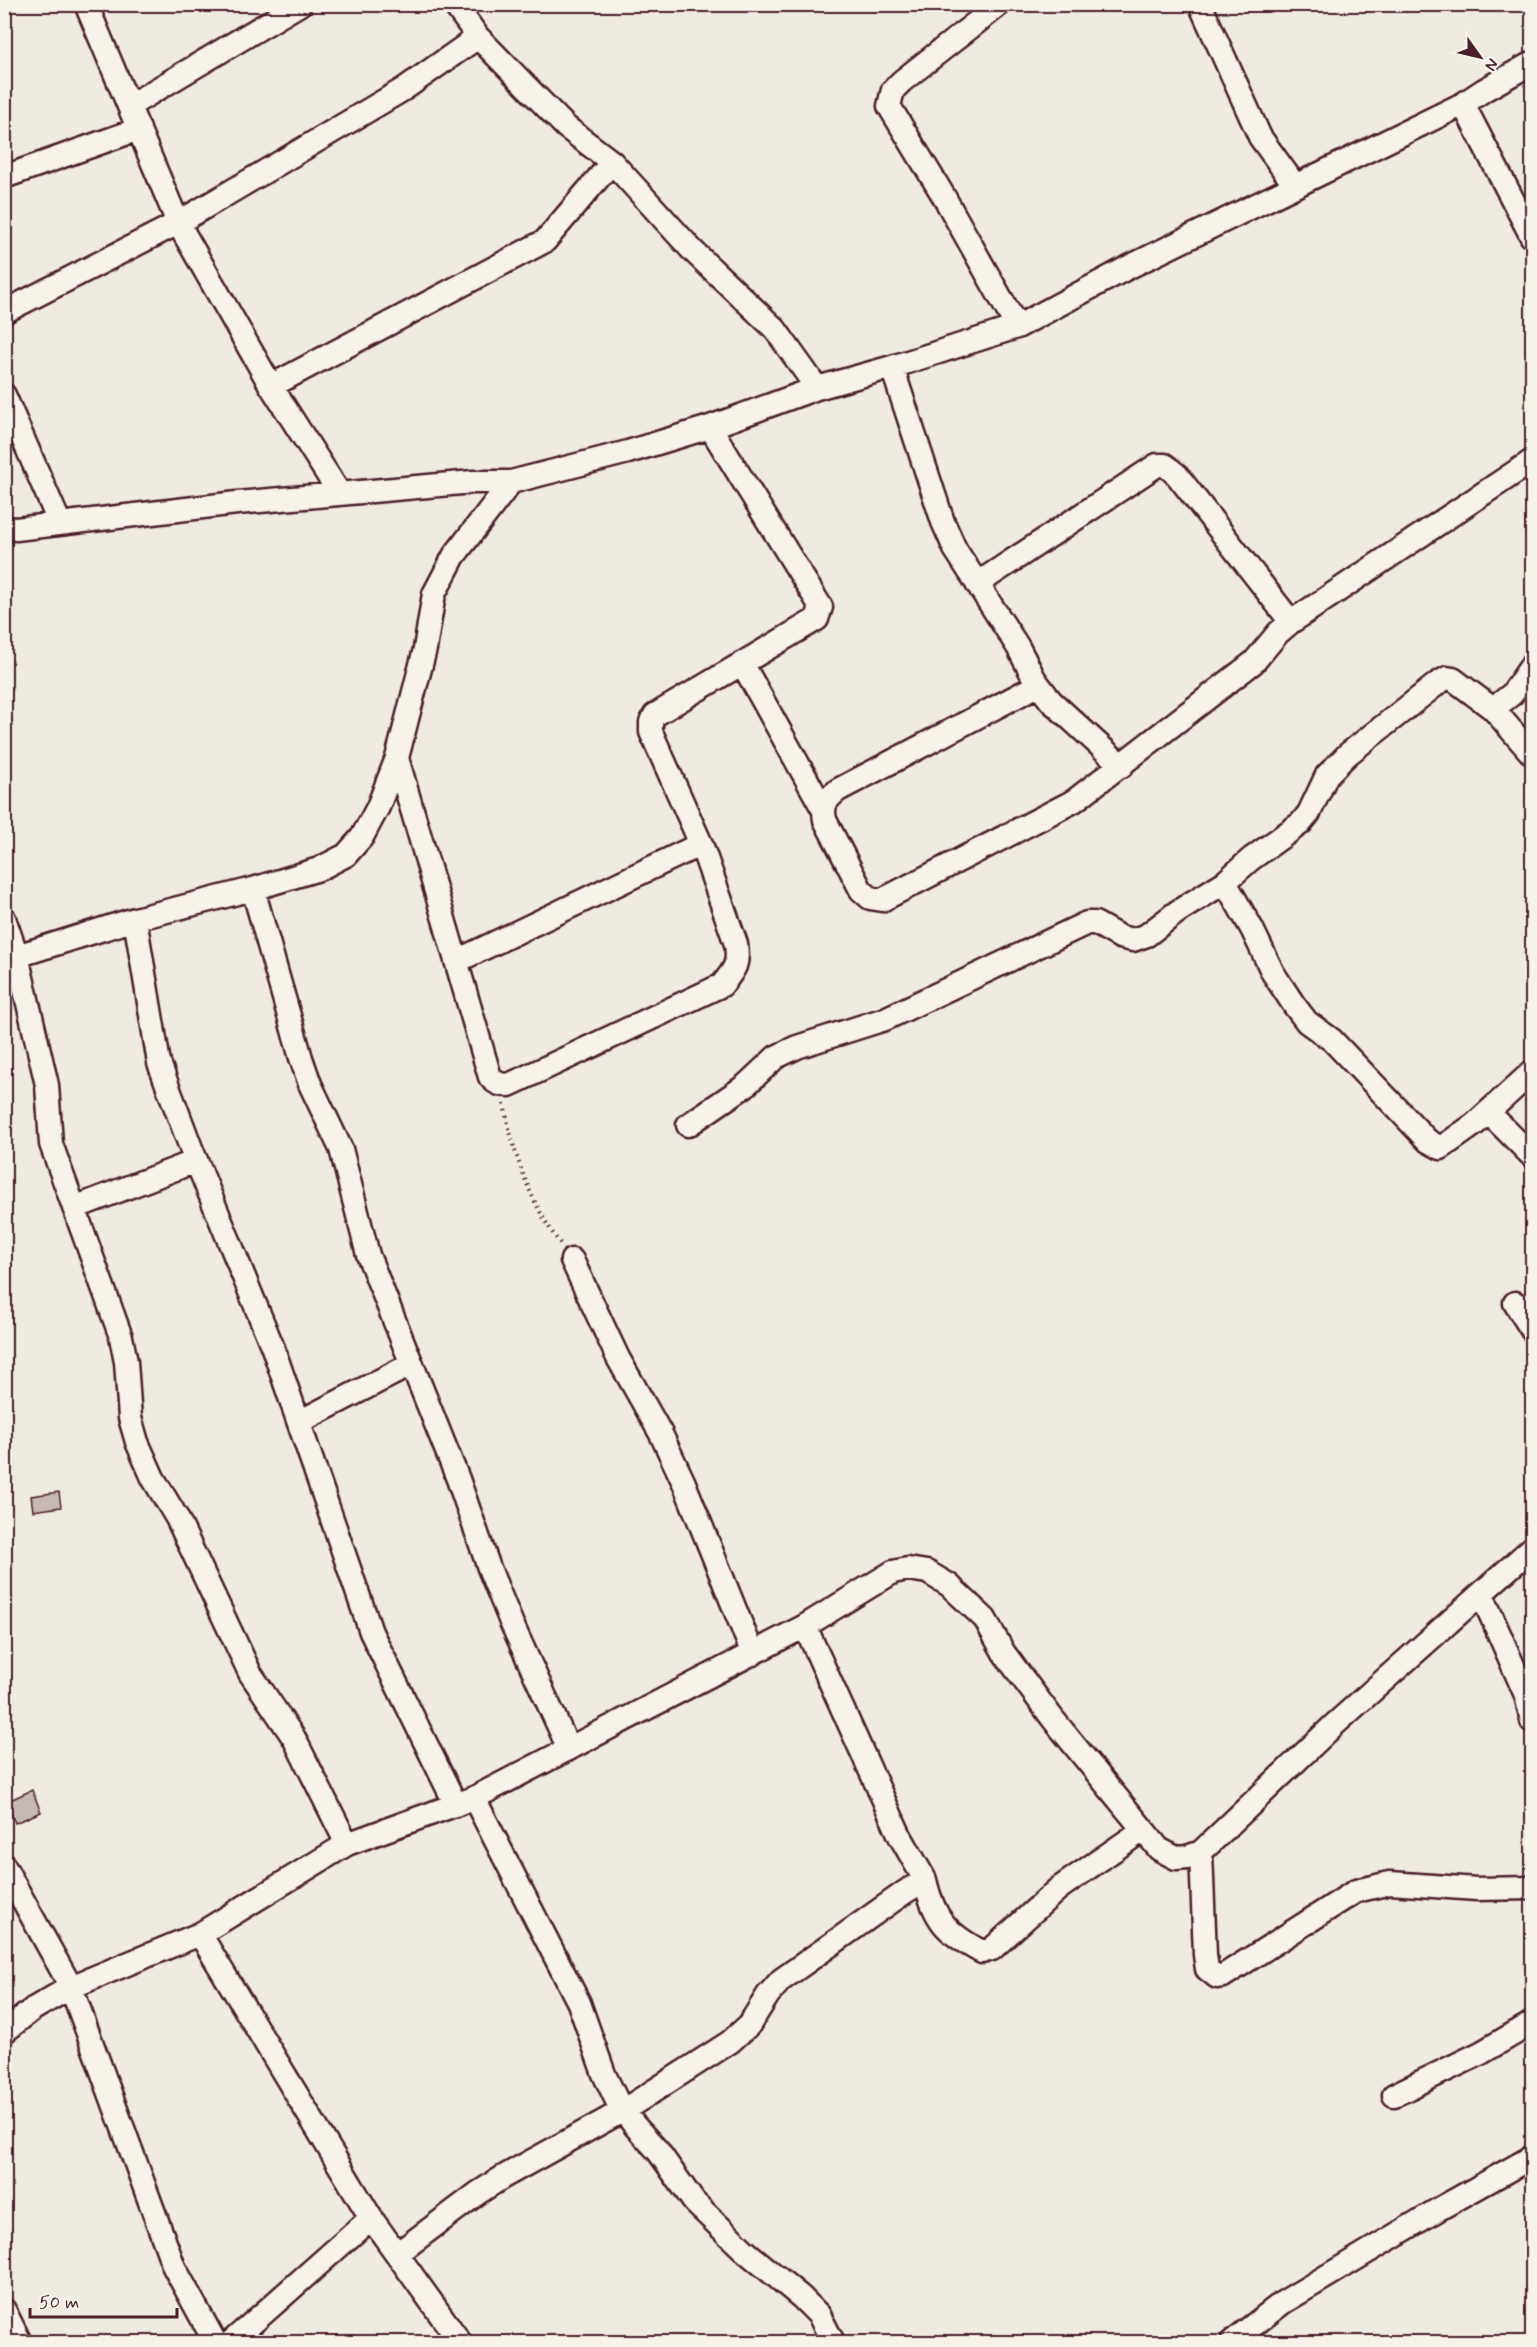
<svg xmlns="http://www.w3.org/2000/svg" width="1537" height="2347" font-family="Mynerve,sans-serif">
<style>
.building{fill:#c6b8b3;stroke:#4a1f2b;stroke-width:1.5}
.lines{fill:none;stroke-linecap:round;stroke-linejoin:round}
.minor-casing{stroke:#4a1f2b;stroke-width:27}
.path{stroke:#4a1f2b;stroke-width:4;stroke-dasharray:1.5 4.5;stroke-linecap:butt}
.minor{stroke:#f7f3e8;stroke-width:22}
</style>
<rect width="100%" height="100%" fill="#f0ebe0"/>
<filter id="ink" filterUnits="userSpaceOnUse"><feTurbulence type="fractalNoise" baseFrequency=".0167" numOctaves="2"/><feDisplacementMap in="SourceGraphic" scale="12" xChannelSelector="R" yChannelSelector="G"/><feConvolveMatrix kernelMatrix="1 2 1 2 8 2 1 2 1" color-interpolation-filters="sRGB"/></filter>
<g filter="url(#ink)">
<!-- building -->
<path class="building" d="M59,1492l2,15 -28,4 -2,-15z
M32,1790l9,22 -26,11 -9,-21z"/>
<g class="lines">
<defs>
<path id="minor" d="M86,4l92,219 93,163 69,108
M454,4l24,33 88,90 46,35 80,88 83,79 42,59
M1000,4l-98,77 -9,9 -4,16 54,89 74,132
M1200,4l60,133 34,47
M1463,104l69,133
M129,106l171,-102
M4,177l135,-48
M4,312l174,-89 226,-134 74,-52
M892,367l51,155 12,27 63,98 17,33 16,21 71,65
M271,386l274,-145 67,-79
M4,395l56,129
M4,528l12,1 221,-26 236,-21h38
M977,584l180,-119h8l12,10 114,147
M742,663l80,144
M1038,685l-200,105c-12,10 -16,14 -13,30l36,70 9,8 12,2 192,-99 180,-139 24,-29 13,-11 241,-161
M1493,709l39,45
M397,758l93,319c6,7 11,8 19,8l213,-100c13,-16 17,-21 14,-41l-35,-100 -50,-112v-10l4,-7 162,-96 4,-12 -111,-180
M1225,882l27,47 21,44 21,32 13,17 25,18 96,101 13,7 34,-24 57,-52
M253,889l48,169 9,26 31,65 27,106 90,224 31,89 22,54 58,127
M4,918l13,38 30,129 4,59 70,193 5,25 4,56 7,24 16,36 24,40 73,155 44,65 53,106
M135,919l24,144 32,85 82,200 98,284 85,173
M4,960l131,-41 118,-30 66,-20 27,-14 16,-18 16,-30 19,-49 28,-109 9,-55 20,-38 57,-74 117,-30 82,-25 107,-39 75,-21 125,-40 110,-59 336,-164 21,-14 48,-27
M457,961l244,-117
M1488,1112l44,44
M688,1125l57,-39 31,-29 21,-10 88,-28 202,-96h8l25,14 13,3 14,-5 30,-23 48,-30 26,-23 50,-36 8,-10 18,-38 21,-21 90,-71 9,-5 6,1 40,30 19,-15 20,-29
M74,1208l122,-47
M572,1260l46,98 43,76 23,49 69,171
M1515,1303l17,27
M299,1422l113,-58
M1482,1595l44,100 6,26
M474,1798l105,205 25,71 14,29 17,23 23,25 36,51 50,48 57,47 18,18 14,27
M1201,1852l4,103 2,14 10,8 6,-1 133,-85 34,-8 87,6 55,-1
M4,1866l67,121 103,280 41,75
M925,1880c9,39 21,53 57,72l10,-3 66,-60 85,-59
M200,1934l171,284 89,124
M4,2032l29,-23 38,-22 129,-53 147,-90 127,-46 331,-172 88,-54 15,-3 19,3 22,13 36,34 19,34 49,66 106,130 17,9 11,-1 14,-5 133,-127 198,-177
M1394,2095l87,-42 51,-30
M397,2254l81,-61 25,-16 121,-67 106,-68 19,-17 19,-30 13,-15 124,-88 20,-12 -25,-44 -95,-210
M4,2310l16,32
M231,2342l140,-124
M1232,2342l50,-39 157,-94 93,-52"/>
</defs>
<!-- minor casing -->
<use href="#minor" class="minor-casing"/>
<!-- path -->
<path class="path" d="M504,1104c9,50 27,101 58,142"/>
<!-- minor -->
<use href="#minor" class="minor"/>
</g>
</g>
<!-- margin -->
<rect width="1537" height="2347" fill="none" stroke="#f7f3e8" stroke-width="24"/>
<rect x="12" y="12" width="1513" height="2323" fill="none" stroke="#4a1f2b" stroke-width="2" filter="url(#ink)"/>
<!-- north arrow -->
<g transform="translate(1480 57) rotate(124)" stroke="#f7f3e8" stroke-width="4.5" paint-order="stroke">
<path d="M0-4.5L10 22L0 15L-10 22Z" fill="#4a1f2b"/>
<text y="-9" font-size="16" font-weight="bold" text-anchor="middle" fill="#4a1f2b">N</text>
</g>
<!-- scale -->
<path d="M30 2308v9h147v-9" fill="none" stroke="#4a1f2b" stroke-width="3"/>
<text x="39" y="2308" font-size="18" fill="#4a1f2b" stroke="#f7f3e8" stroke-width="4.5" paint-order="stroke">50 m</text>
</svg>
